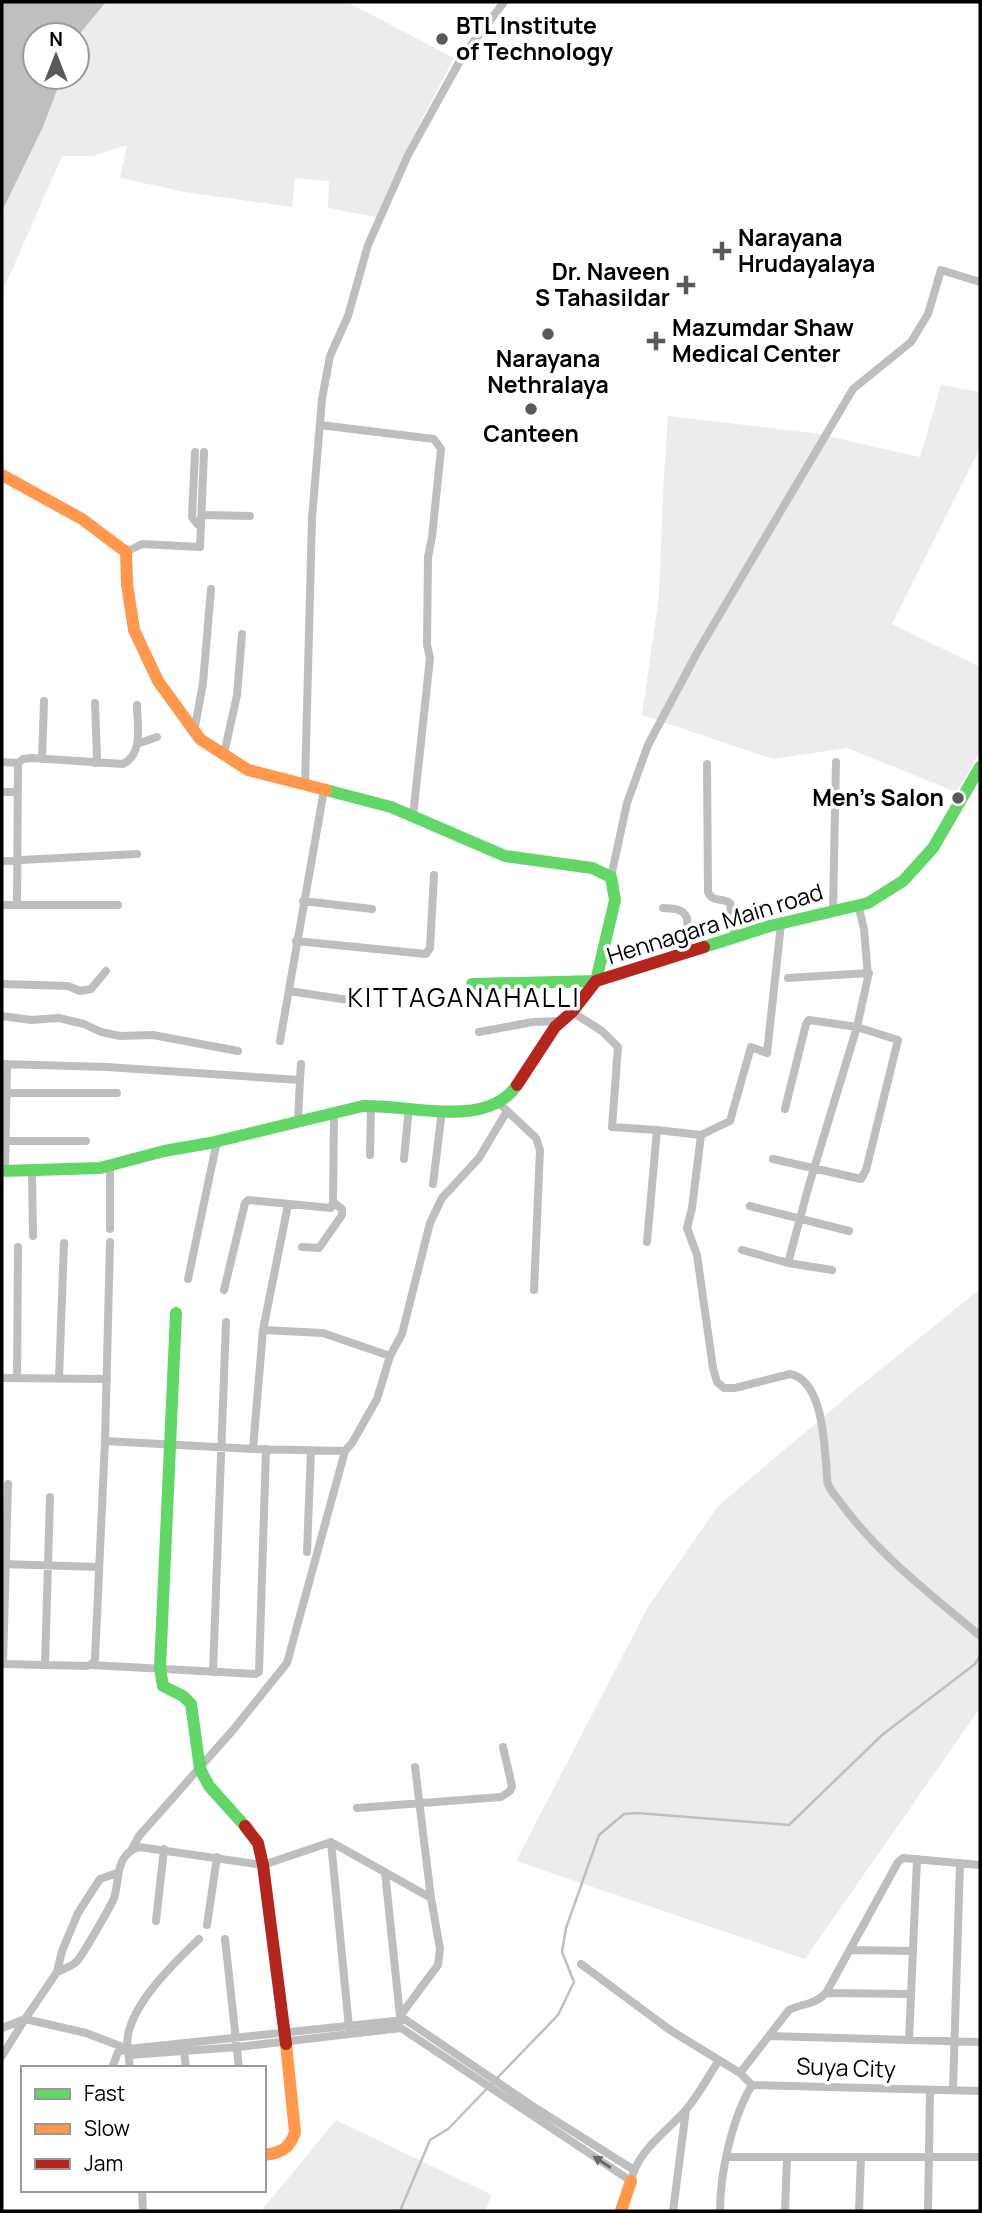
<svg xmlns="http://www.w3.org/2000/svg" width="982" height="2213" font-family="Manrope,sans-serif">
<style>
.green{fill:#ececec}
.water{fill:#bfbfbf}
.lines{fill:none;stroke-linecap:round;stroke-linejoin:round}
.stream{stroke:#bfbfbf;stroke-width:2.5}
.street{stroke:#bebebe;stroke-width:8}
.fast{stroke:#63d668;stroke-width:12}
.slow{stroke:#ff974d;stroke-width:12}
.jam{stroke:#b3261e;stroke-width:12}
.oneway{fill:#686868}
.poi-dot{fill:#595959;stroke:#fff;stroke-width:2.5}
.labels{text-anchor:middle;stroke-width:7;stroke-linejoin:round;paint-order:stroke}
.poi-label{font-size:23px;font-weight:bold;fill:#000;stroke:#fff;text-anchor:start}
.street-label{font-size:23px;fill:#000;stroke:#fff}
.quarter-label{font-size:26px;letter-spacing:2px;fill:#000;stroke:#fff}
</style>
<rect width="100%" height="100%" fill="#fff"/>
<!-- green -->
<path class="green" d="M106,2h241l107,56 -50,96 -28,63 -48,-9 1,-27 -34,-3 -3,29 -108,-15 -64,-14 7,-33 -34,11h-31l-60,137v-82l41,-84 19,-50h15v-40z
M941,385l39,7v56l-88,176 88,43v85l-24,40 -109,-44 -74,11 -131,-44 17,-119 4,-104 5,-76 146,17 106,24z
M980,1289v419l-175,251 -289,-98 132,-254 70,-101 142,-120z
M336,2120l156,75 -7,16h-224z"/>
<!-- water -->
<path class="water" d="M2,2h104l-29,35v-2h-42v42h27l-19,50 -41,84z"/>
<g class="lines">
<!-- stream -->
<path class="stream" d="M400,2211l30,-71 18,-11 110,-114 16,-33 -12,-30 4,-24 33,-93 25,-21 13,-1 152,12 93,-90 93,-71 5,-8"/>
<!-- street -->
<path class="street" d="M320,425l114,14 7,10 -9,88 -4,20 -1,88 3,13 -17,158
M195,452l-3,65 5,7 4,1
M202,515l48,1
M126,552l16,-8 58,3 4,-95
M194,732l9,-49 8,-94
M137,744l20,-7
M224,754l13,-59 5,-61
M42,759l2,-58
M2,762l16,1
M95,763l2,-6 -2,-54
M707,764l1,128c5,11 13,5 22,11l4,34
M305,785l7,-267 10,-119 8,-43 18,-40 20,-71 40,-90 54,-98 42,-55
M2,792h16
M2,861l135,-7
M611,877l16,-74 21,-58 50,-94 155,-262 58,-47 17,-28 13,-44 39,12
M303,901l69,8
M2,905h116
M17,905l1,-142 5,-4 9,-1 91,6c21,-10 14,-40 14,-59
M663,908c11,1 20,0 24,10l2,34
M833,910l3,-148
M296,941l130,13 4,-6 4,-73
M788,978l81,-5
M2,984l66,2 12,5 11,-2 15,-18
M289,991l66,10
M572,1012l30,19 16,16 -6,80 45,3
M2,1016l29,4 28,-2 25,6 17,8 19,4 33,-1 85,16
M479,1032l54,-10 29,-1
M280,1041l44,-251
M2,1064l105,3 193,13 -2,41
M300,1080l1,-16
M2,1093h115
M503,1107l33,31 4,12 -6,140
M701,1135l-9,73 -5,20 10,27 16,113 4,14 7,6h11l55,-14c31,6 34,63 36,89 1,6 0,15 2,21 3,8 11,16 15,22 38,51 89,89 137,130
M2,1141h84
M370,1155l1,-49
M404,1159l5,-52
M773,1159l88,20 5,-9 32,-130 -41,-13 -48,-7 -3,4 -21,85
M110,1166v63
M32,1170l1,66
M5,1171l2,-107
M433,1184l9,-74
M750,1206l99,25
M647,1242l10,-112 44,5 29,-14 21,-74 16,6 14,-129
M302,1247l17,1 23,-33v-6l-9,-7
M742,1250l46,13 44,7
M788,1263l21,-78 48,-158 11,-50 -4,-48 -6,-25
M188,1279l29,-138
M224,1290l21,-87 3,-3 83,8 2,-6 1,-87
M263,1330l60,3 67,23
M2,1378l105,1
M17,1378l1,-131
M59,1379l5,-136
M105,1441l148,8 92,2
M253,1449l10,-119 25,-125
M307,1552l4,-102
M2,1564l97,3
M2,1664l85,2 6,-3 2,-4 10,-218 5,-199
M3,1664l5,-180
M45,1665l5,-168
M91,1665l165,9 3,-2 7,-223
M213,1672l13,-350
M357,1808l144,-11 9,-6 2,-5 -9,-39
M331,1842l18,186
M132,1849l7,-13 94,-106 54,-67 58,-212 7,-8 25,-44 13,-43 12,-22 28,-111 12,-25 37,-40 28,-47
M385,1872l15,144 137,93 97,61
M156,1921l8,-72
M207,1925l10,-68
M225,1939l14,129
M850,1950l63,1
M581,1964l89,66 70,43 12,12 228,6
M57,1972c6,-3 16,-6 20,-11 5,-5 34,-55 37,-63 6,-17 0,-43 25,-51l124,18 68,-23 100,56
M826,1993l85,1
M400,2016l38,-51 2,-16 -9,-51 -16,-131
M2,2028l23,-9 32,-47 5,-21 16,-38 18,-28 4,-6 17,-6
M769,2036l211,6
M909,2040l8,-181
M184,2051l2,17
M129,2055l109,-8 163,-19 230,153c7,-31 34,-48 54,-70 13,-15 23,-34 34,-51
M2,2056l23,-37 61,14 42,16
M112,2068l6,-16 10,-3 276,-29
M130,2068c-1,-11 -4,-23 -2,-33 7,-35 46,-72 71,-96
M740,2073l49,-63c14,-7 26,-5 37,-17l72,-131 5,-4 77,7
M953,2090l7,-227
M727,2157h253
M142,2190l1,21
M673,2211l13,-101
M720,2211c0,-38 12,-93 32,-126
M785,2211l2,-54
M859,2211l2,-54
M928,2211l2,-121"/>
<!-- fast -->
<path class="fast" d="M326,790l65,17 114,49 87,12 19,9 4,23 -19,81 -124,3
M704,947l66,-21 98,-23 35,-22 30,-33 47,-81
M2,1171l98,-3 64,-17 46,-8 153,-37c46,-2 124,24 154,-21
M176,1313l-16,355 3,18 20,10 8,8 9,65 9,17 36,40"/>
<!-- slow -->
<path class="slow" d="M2,475l80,44 44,33 1,32 7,46 24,51 42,58 48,31 78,20
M264,2155c16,-2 26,-6 31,-23l-9,-88
M621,2211l10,-30"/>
<!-- jam -->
<path class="jam" d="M517,1085l38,-58 17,-15 24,-31 108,-34
M245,1826l13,17 5,22 23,179"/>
</g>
<!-- one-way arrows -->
<defs><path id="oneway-solid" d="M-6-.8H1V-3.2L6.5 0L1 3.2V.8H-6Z" transform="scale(1.75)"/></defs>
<use class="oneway" href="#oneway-solid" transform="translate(602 2162) rotate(-147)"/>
<!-- markers -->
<g class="poi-dot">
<circle cx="442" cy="39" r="7"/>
<path d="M718.5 240.5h7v7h7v7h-7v7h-7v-7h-7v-7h7z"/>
<path d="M682.5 274.5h7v7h7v7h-7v7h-7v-7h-7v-7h7z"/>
<circle cx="548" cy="334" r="7"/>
<path d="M652.5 330.5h7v7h7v7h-7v7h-7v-7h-7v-7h7z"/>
<circle cx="531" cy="409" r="7"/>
<circle cx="958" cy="798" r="7"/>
</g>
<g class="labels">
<!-- poi labels -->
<g class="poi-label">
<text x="456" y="34">BTL Institute<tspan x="456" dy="26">of Technology</tspan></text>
<text x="738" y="246">Narayana<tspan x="738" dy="26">Hrudayalaya</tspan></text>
<text x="670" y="280" text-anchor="end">Dr. Naveen<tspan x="670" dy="26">S Tahasildar</tspan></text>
<text x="672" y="336">Mazumdar Shaw<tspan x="672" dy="26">Medical Center</tspan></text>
<text x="548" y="367" text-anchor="middle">Narayana<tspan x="548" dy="26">Nethralaya</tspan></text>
<text x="531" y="442" text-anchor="middle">Canteen</text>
<text x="944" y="806" text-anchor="end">Men's Salon</text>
</g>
<!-- street labels -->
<g class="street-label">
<text transform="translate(715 924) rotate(-17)" y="8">Hennagara Main road</text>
<text transform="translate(846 2068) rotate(2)" y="8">Suya City</text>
</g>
<!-- quarter labels -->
<g class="quarter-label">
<text x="464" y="1007">KITTAGANAHALLI</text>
</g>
</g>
<!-- border -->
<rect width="982" height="2213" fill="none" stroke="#000000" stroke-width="7"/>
<!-- legend -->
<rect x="21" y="2066" width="245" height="126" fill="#ffffff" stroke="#999999" stroke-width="2"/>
<rect x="35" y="2089" width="35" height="10" fill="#63d668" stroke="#999999" stroke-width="2"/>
<text x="84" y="2101" font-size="21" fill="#000000">Fast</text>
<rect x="35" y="2124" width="35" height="10" fill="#ff974d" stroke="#999999" stroke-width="2"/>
<text x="84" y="2136" font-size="21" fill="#000000">Slow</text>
<rect x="35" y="2159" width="35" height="10" fill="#b3261e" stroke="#999999" stroke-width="2"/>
<text x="84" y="2171" font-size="21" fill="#000000">Jam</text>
<!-- north arrow -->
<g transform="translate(56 56)"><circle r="33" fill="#ffffff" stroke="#999999" stroke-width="2"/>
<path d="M0-5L12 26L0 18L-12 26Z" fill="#595959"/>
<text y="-10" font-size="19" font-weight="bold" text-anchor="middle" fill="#000000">N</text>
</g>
</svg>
